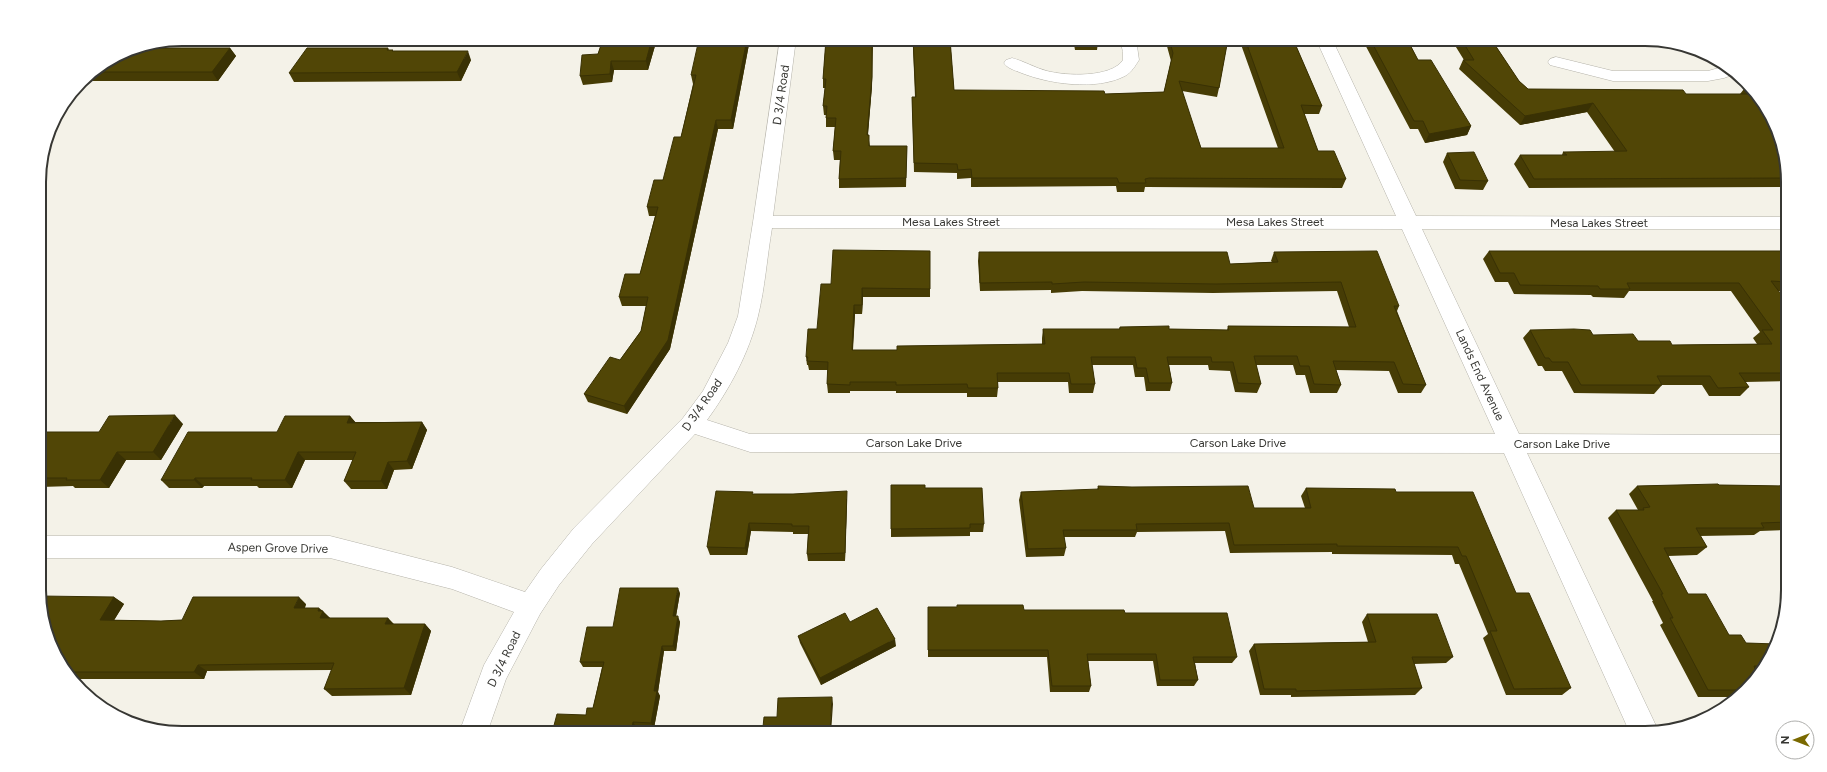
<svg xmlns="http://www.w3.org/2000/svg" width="1827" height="772" font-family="Figtree,sans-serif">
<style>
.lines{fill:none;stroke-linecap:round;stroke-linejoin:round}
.minor-casing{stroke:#b5b3aa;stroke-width:1}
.minor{fill:#fff;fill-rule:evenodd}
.wall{fill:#463c05}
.shaded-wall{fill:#393104}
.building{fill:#514606;stroke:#393104}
.labels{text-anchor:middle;stroke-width:4;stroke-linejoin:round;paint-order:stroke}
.street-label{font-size:12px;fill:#373733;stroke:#fff}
.rim{fill:none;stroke:#373733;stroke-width:2}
</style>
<rect width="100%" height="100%" fill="#f4f2e8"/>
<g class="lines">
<defs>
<path id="minor" d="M780,39h16l-23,177h623l-80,-177h16l84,177 371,1v12h-365l97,205 269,1v18h-261l132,279 -29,1 -126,-280 -754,-1 -55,-18 -103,110 -33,41 -19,29 -34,65 -19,54h-28l25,-68 30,-53 -62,-23 -122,-31h-290v-22h290l122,31 73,25 16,-23 33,-41 109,-110 20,-27 25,-48 10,-27 15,-94zM772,228l630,1 93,205h-745l-43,-14c22,-30 42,-67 51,-104 7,-28 9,-59 14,-88z
M1120,39h16l3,21c-4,6 -7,12 -14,16 -29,15 -77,8 -106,-4 -5,-2 -12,-4 -15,-9l2,-3 6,-2c12,3 23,10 35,13 19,5 64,7 76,-11v-8z
M1556,57l57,14h95l14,-4 10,8 -8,3 -16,3h-95l-63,-16 -2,-3 2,-3z"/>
</defs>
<!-- minor casing -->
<use href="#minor" class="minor-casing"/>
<!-- minor -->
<use href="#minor" class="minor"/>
</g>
<!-- wall -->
<path class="wall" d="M603,39h54l-9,31h-34l-2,12 -29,3 -3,-9 18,-22z
M750,39l-17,90h-15l-48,220 -43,65 -39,-12 -4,-8 36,-34 21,-29 5,-25h-24l-3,-9 21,-23 15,-58h-6l-2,-9 16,-27 18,-43 12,-53 -2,-9z
M826,39h124l4,51 151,4 59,-2 7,-31 -6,-22h63l-9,49 -2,9 -35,-6 19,57h77l-39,-109h54l29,67 -3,8h-15l14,37 28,28 -4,9 -195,-1h-2l-1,5h-27l-1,-6 -145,1v-9l-14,1v-6l-43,-1 -2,-75h3l-2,-50h-40l-1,39 -4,49 2,11h37l-1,41 -67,1v-9l1,-19h-6l-1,-9 2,-24h-9v-12h-2l-1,-9 2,-18h-2v-9z
M1073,39h25v3l-1,8h-22z
M1362,39h45l11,21 53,66 -4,9 -42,8 -7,-14h-8z
M1451,39h40l28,42 9,8 158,5h54l4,-5h7l36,75v23l-258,1 -15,-24 6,-9h42l1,-3h52l-28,-40 -67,13 -61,-56 4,-9h1z
M230,48l6,8 -18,25h-135l5,-6 39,-25z
M388,48l1,2h4v1l78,9 -10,21 -167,1 -5,-9z
M1447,153l41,28 -5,9 -28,-1 -12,-27z
M930,251v46h-67l-1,17h-7l-2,36h44l145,-6v-6l1,-9h76l1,-2 49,2 58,1 1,-4 121,1 -12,-36 -124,2 -131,-2 -31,2v-3l-71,1 -2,-30 1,-9 251,12 42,-2 -1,-1 3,-9 125,54 -2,5 29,74 -5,8h-23l-9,-22 -53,-1 5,15 -4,8h-27l-5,-18h-9l-3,-10h-37l5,19 -4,9 -22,-1 -5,-21 -21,-1 -1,-5h-39l3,18 -2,8h-24l-2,-14h-9l-2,-12h-41l3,19 -2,9h-24l-1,-11h-70v6l-1,9h-30v-4h-71v-2h-46v2h-22l-1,-9 1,-14h-19l-1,-5h-1l-1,-8 11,-28 14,-45z
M1489,251h298v40h-9l9,11v79l-42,1 4,5 -9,9h-31l-7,-11h-40l-8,9 -80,-1 -12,-22h-17l-3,-5h-4l-15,-28 7,-8 63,5 45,6 34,4 85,-1 -4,-6 7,-6 -29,-41h-102l-5,7 -31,-1 -2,-2 -77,-1 -6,-12h-13l-12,-23z
M350,416l5,6h67l5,8 -15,39 -18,1 -7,19h-36l-7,-8 9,-21h-48l-13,28h-33l-2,-2h-53l-2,2h-33l-8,-8 116,-48z
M183,424l-22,36h-35l-17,28h-34l-2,-2 -33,1v-55h59z
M1719,485l69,1v44l-28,1 -6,4 -54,1 7,11 -10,8 -29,1 20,38 41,41 17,8 31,2 -40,52h-39l-38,-72 3,-2 -11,-22h1l-45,-83 8,-8h22l-9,-16 8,-8z
M1098,486l156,22h51l-4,-12 5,-8 90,4 120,101 55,95 -9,7h-56l-23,-57 5,-4 -29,-70h-4l-3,-9 -120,-1v-2l-102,1 -5,-22 -88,1 -2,5h-71l2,11 -2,8 -38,1 -7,-57 2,-8 76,-2z
M925,488l59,36 -1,8h-13v4l-79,1v-8z
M753,494l94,5 -2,62h-37l-1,-7 1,-20h-15v-2l-42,-1 -4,24h-37l-3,-8z
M680,593l-4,23 4,6 -4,29h-12l-6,41 2,4 -6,32 -18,-1 -1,6h-83l34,-18 7,-7 9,-41h-19l-3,-5 33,-35z
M114,597l10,7 -10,16 47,1 21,-1 124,-16 -1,4 17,3 8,7h58l6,6h31l6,7 -20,64 -79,1 -8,-7 8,-19 -125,1 -3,8h-134l-1,-2 -29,-68z
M1024,610l101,3 112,44 -5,6h-37l3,17 -4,6h-37l-4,-25h-65l3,25 -2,6h-39l-3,-35h-119v-42z
M1367,614l86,43 -7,6 -32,1 8,24 -7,7 -124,2v-2h-31l-11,-44 5,-7 114,-2 -6,-20z
M850,622l46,24 -75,39 -21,-42 -2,-7z"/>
<!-- shaded-wall -->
<path class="shaded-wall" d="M652,39h5l-9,31 -2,-9z
M747,39h3l-17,90 -2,-9z
M872,39v47l-5,58v-9z
M230,48l6,8 -18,25 -6,-9z
M468,51l3,9 -10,21 -4,-9z
M611,61l3,9 -2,12 -2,-8z
M1593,103l-6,9 -67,13 5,-9z
M716,120l2,9 -48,220 -43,65 -3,-8z
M1471,126l-4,9 -42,8 4,-9z
M862,288l1,9 -1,17z
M854,305l1,9 -3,45v-9z
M175,415l8,9 -22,36 -8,-8z
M350,416l7,8 -10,-1z
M422,422l5,8 -15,39 -5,-8z
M117,452l9,8 -17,28 -9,-8z
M298,452l7,8 -13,28 -7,-8z
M388,462l6,8 -7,19 -6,-8z
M195,478l9,8 -2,2 -8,-8z
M847,491v8l-2,62v-8z
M749,523l2,8 -4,24 -2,-7z
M678,588l2,5 -5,29 -2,-6z
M114,597l10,7 -14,23 -10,-7z
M299,597l7,7 -4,11 -8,-7z
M319,608l4,3 7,7 -3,8 -7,-8 -2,-7z
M678,616l2,6 -4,29 -3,-5z
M388,618l6,7 -9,-1z
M425,624l6,7 -20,64 -7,-7z
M895,639l1,7 -75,39 -1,-7z
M662,646l2,5 -6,41 2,4 -6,32 -3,-5 3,-32z
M198,665l9,6 -3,8 -10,-7z
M832,697l1,7 -2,29h-1z
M633,722l3,5 -1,6h-4z"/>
<!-- building -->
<path class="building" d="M603,39h49l-6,22h-35l-1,13 -30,2 2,-21 16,-1z
M699,39h48l-16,81h-15l-48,220 -44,66 -40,-12 26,-37 10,3 21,-29 7,-34h-29l6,-23h15l18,-67h-11l7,-27h9l11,-43h7l15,-62h-5z
M826,39h46v38l-5,58h2v11h38l-1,32 -67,1 2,-28h-8l3,-33h-10l1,-12h-4l3,-27h-3z
M913,39h37l4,51 150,1 1,3 59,-2 9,-39 -4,-14h59l-9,49 -40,-7 22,67h83l-39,-109h48l29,67 -21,-1 17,46h16l12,28 -197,-1 -4,1 1,4h-27l-2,-5h-145l-1,-9 -13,1 -1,-6 -43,-1 -2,-66h4z
M1076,39h22v3l-22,-1z
M1370,39h37l11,21h13l40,66 -42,8 -6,-13h-9z
M1461,39h30l28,42 9,8 155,1 3,4h62l-4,-5h7l8,6 28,69v14l-253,1 -14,-24h47l-4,-3 64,-1 -34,-48 -68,13 -62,-56h11z
M139,48h91l-18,24h-121l36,-22z
M307,48h81l-1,2h6l-1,1h76l-11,21 -168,1z
M1474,152l14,29 -28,-1 -13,-27z
M833,250l97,1v38l-68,-1v17h-8l-2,45h45v-4l148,-2 -2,-15h77v-2l49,-1v3l60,1 -1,-4 128,1 -15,-45 -125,2 -132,-2 -32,2v-2l-72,1 -1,-31h248l3,12 48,-2 -4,-10 103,-1 22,55h-5l32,79 -23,-1 -9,-22 -61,-1 8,24 -27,-1 -5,-18h-9l-3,-10h-43l7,28 -23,-1 -5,-21h-21l-1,-5h-44l5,26h-23l-3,-15h-9l-2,-11h-44l4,27h-24l-2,-11h-72l1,15h-30l-1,-4 -71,1v-3h-46v3l-23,-1 1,-22 -21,-1 1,-4h-2l2,-28h9l4,-45h10z
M1489,251h298v31l-16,-1 16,21v71h-48l10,14 -31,1 -8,-12h-53l5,9h-81l-13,-23h-16l-3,-4h-4l-15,-28 44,-1 16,1 3,5 40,-1 5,7h32l2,4 100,-1 -10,-14h11l-34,-47h-112l3,6h-30l-2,-3 -78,-1 -6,-12h-14z
M175,415l-22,37h-36l-17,28h-34l1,-2h-27v-46h59l10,-16z
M285,416h65l-3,7 75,-1 -15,39 -19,1 -7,19h-37l12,-29h-58l-13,28h-34l1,-2h-57l-1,2h-33l27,-48h89z
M1718,484l1,1 69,1v36l-27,1 3,5h-68l11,19 -43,1 24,46h18l23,41h12l5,8 31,1 -17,22h-6l2,6 -14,18h-34l-38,-72h3l-12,-24h2l-47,-84h28l-1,-2 7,-1 -13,-21z
M891,485h34v3h57l2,36h-14v4l-79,1z
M1098,486l34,1 116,-1 6,22h57l-5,-20 89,1 1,3h77l43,101h13l42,95 -57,1 -24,-58h7l-31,-75h-4l-4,-9 -121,-1v-2l-103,1 -5,-22 -93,1 1,6h-74l3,18 -38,1 -7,-57 78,-3z
M716,491l37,1 -1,2h41l54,-3 -2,62 -38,1 2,-28h-17v-2l-43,-1 -4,25 -38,-1z
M620,588h58l-5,28h5l-5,30h-11l-8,45h3l-6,32 -18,-1 -2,11h-79l5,-19 29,1 1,-7h6l11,-46h-24l7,-35h26z
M40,596l74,1 -14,23 61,1 21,-1 11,-23h106l-5,11h25l-1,3h5l-3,7h68l-3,6h40l-21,64 -80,1 10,-26 -136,2 -4,7h-128l-26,-63z
M957,605h66l1,5h100l1,3h102l10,44h-44l5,23h-38l-4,-26h-69l4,32h-39l-4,-36h-120v-43h29z
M877,608l18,31 -75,39 -22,-42 47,-23 5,9z
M1367,614h70l16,43h-41l10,31 -126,3v-2h-32l-10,-45 122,-2z
M832,697l-2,36h-74l1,-6h6l1,-10h13l1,-19z
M260,732h33v1h-34z"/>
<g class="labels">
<!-- street labels -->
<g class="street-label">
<text transform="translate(781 95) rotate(-82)" y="4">D 3/4 Road</text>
<text x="951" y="226">Mesa Lakes Street</text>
<text x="1275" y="226">Mesa Lakes Street</text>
<text x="1599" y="227">Mesa Lakes Street</text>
<text transform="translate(1480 375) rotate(65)" y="4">Lands End Avenue</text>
<text transform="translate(702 405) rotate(-55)" y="4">D 3/4 Road</text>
<text x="914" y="447">Carson Lake Drive</text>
<text x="1238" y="447">Carson Lake Drive</text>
<text x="1562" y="448">Carson Lake Drive</text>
<text transform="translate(278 548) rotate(1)" y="4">Aspen Grove Drive</text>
<text transform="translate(504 659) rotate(-64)" y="4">D 3/4 Road</text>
</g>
</g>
<!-- crop -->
<path d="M0 0H1827V772H0ZM182 46H1645A136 136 0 0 1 1781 182V590A136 136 0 0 1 1645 726H182A136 136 0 0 1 46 590V182A136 136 0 0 1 182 46Z" fill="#fff" fill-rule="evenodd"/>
<path class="rim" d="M182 46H1645A136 136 0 0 1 1781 182V590A136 136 0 0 1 1645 726H182A136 136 0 0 1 46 590V182A136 136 0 0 1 182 46Z"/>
<!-- north arrow -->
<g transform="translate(1795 740) rotate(270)"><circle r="19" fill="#ffffff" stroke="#afafad"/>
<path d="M0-3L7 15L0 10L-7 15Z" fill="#7a6900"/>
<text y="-6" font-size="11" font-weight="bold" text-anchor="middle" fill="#373733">N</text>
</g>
</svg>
